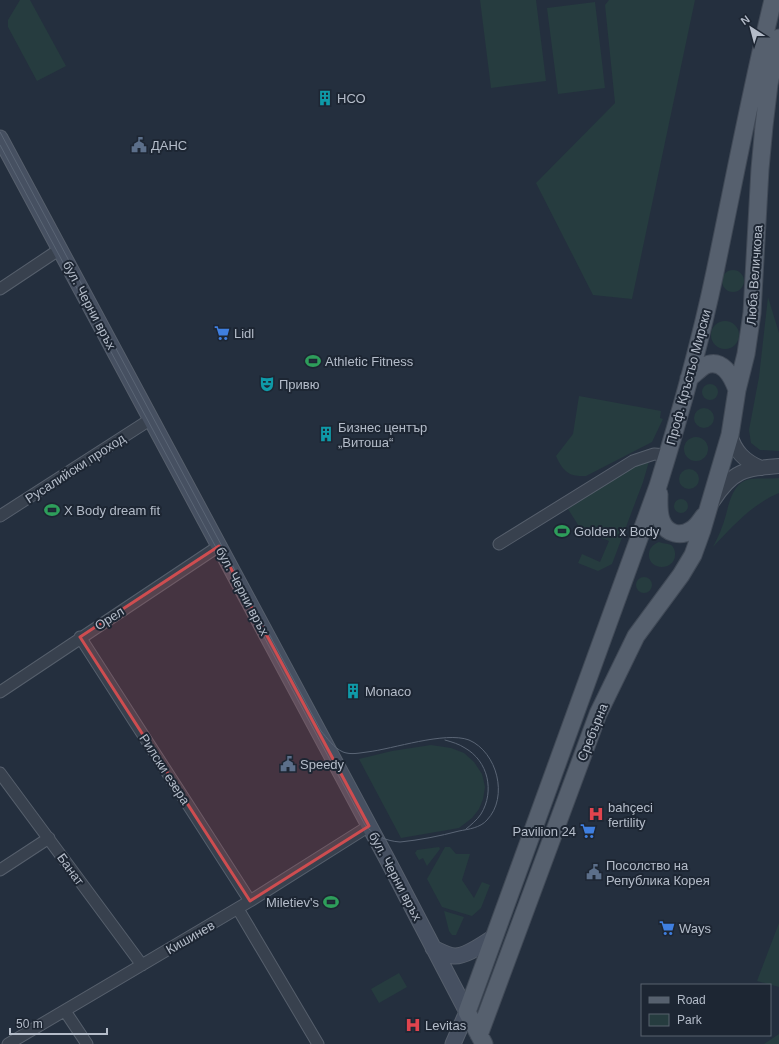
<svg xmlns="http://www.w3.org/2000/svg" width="779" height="1044" font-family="Helvetica,sans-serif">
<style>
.green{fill:#263c3f}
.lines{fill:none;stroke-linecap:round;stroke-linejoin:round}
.minor-casing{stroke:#565f6c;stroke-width:13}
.tertiary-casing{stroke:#565f6c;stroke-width:16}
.secondary-casing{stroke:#565f6c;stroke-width:17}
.primary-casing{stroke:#414a57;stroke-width:19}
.minor{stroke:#38414e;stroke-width:11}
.tertiary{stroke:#38414e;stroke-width:14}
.secondary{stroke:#465061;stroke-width:15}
.primary{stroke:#56606e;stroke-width:17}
.tram{stroke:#5a6575;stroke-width:1}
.marked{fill:#ce4d50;fill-opacity:0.2;stroke:#ce4d50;stroke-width:3;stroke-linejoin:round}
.labels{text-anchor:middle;stroke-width:4;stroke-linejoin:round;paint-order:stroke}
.poi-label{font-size:13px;fill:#b4bcc9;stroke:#1d2633;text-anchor:start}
.street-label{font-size:13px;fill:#b4bcc9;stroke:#1d2633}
</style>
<rect width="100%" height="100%" fill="#242f3e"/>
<!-- green -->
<path class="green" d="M20,0h10l36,66 -29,15 -29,-54v-7z
M480,0h56l10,81 -55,7z
M609,0h86l-63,299 -39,-4 -57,-112 79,-80 -10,-98z
M595,2l10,86 -47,6 -11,-86z
M722 281a11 11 0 1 1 22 0a11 11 0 1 1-22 0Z
M768,297l11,36v118l-19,-1 -9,-7 -2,-13 10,-53z
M711 335a14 14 0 1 1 28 0a14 14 0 1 1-28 0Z
M702 392a8 8 0 1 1 16 0a8 8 0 1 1-16 0Z
M579,396l82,15 -1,7 3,1 -11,23 -66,34c-16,1 -23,-4 -30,-20l17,-22z
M694 418a10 10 0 1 1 20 0a10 10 0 1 1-20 0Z
M684 449a12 12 0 1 1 24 0a12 12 0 1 1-24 0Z
M650,458l-7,24 -31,82 -14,7 -20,-8 4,-9 18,8 9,-21 -29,-13 -12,-19 74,-48z
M679 479a10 10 0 1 1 20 0a10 10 0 1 1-20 0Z
M779,478v15c-27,11 -46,33 -66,54 3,-7 7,-13 9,-20 7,-16 7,-45 29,-48 9,-1 19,0 28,-1z
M674 506a7 7 0 1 1 14 0a7 7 0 1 1-14 0Z
M659,542c4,2 8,1 12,3 2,1 4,5 4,8 2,18 -28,19 -26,0 1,-6 5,-9 10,-11z
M636 585a8 8 0 1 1 16 0a8 8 0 1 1-16 0Z
M431,745l20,3 13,5 10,9 8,12 3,13 -2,12 -4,10 -7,9 -13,10 -58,10 -42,-79 33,-8z
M439,847l1,2 -13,17 -4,-8 -4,2 -4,-7 2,-3z
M445,847h5l6,7h14l-8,26 12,18 8,-16 8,3 -9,23 -9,8 -30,-9 -15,-28z
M444,911l20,6 -8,18h-4l-3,-4z
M779,923v64l-22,-6z
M399,973l8,14 -28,16 -8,-14z
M779,1034v10h-15z"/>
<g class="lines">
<defs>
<path id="minor" d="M0,289l60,-40
M0,516l151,-97
M499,544l134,-83 21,-7 14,1
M80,637l170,264
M0,692l219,-146
M0,773l142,192
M0,870l49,-32
M238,909l80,135
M65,1011l22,33
M8,1044l242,-143 119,-75"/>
<path id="tertiary" d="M730,435c5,16 14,26 31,33
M713,501c20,-31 31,-32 66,-35"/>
<path id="secondary" d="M0,138l387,721 80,153 -14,32
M433,948c7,3 14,7 21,8 12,1 30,-13 40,-19"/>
<path id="primary" d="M689,378c5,-3 10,-9 15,-12 18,-9 28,10 33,24
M659,494c0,9 -1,20 3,28 5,12 19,15 29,8 6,-3 9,-9 13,-14
M479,1035l119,-321 38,-78 45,-61 12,-20 9,-25 28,-95 7,-45 9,-36 6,-41 8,-144 4,-43 5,-42 10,-46
M484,1044l-17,-32 191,-526c22,-71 42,-142 57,-214 19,-91 36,-182 58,-272"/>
</defs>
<!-- minor casing -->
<use href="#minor" class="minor-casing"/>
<!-- tertiary casing -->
<use href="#tertiary" class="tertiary-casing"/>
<!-- secondary casing -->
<use href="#secondary" class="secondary-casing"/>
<!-- primary casing -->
<use href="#primary" class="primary-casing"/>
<!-- minor -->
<use href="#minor" class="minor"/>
<!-- tertiary -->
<use href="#tertiary" class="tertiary"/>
<!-- secondary -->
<use href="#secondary" class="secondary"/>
<!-- primary -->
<use href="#primary" class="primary"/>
<!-- tram -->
<path class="tram" d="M0,132l321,599c6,7 13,17 22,21 8,3 16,1 24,0 26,-3 78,-21 102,-12 28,12 40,57 18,80 -7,8 -18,9 -28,11 -19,5 -39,9 -59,11 -14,-1 -25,-6 -35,-17l-365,-680
M445,740c7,2 14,4 20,8 23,13 30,43 16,66 -4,6 -10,11 -15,15"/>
</g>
<!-- marked area -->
<path class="marked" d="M219,546l150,280 -119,75 -170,-264z"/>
<!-- icons -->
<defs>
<symbol id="building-bare" viewBox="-9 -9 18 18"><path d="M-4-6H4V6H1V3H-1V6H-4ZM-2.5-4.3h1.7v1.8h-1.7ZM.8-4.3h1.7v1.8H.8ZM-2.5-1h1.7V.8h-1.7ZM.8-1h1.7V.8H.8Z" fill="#0f9aa8" stroke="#1d2633" stroke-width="2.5" paint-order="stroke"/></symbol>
<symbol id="civic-bare" viewBox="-9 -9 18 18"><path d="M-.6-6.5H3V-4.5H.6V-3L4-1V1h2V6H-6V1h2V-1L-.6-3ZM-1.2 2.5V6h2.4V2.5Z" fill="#5c6f8a" stroke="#1d2633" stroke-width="2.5" paint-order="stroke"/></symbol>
<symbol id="supermarket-bare" viewBox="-9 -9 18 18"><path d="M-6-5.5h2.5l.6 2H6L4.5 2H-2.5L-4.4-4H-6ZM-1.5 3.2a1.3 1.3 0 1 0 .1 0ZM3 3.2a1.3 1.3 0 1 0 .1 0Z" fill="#3f7fe0" stroke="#1d2633" stroke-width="2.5" paint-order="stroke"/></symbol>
<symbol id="stadium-bare" viewBox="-9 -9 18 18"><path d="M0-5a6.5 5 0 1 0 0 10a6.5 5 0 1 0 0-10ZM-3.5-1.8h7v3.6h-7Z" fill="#2e9e5b" stroke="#1d2633" stroke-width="2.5" paint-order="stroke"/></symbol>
<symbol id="theatre-bare" viewBox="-9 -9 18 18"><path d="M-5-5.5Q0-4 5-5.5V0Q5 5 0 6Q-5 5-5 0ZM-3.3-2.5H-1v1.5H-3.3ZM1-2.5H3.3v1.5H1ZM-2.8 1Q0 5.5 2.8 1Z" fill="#0f9aa8" stroke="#1d2633" stroke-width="2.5" paint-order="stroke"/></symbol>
<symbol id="hospital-bare" viewBox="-9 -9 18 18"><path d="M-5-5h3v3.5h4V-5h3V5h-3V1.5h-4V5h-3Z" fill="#e0444e" stroke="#1d2633" stroke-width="2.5" paint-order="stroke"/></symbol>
</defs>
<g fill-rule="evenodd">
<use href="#building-bare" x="314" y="87" width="22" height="22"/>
<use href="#civic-bare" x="128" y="134" width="22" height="22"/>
<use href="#supermarket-bare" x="211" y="322" width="22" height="22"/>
<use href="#stadium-bare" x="302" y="350" width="22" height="22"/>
<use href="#theatre-bare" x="256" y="373" width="22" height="22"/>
<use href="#building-bare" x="315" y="423" width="22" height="22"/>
<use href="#stadium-bare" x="41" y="499" width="22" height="22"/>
<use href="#stadium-bare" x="551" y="520" width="22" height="22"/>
<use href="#building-bare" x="342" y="680" width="22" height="22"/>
<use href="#civic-bare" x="277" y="753" width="22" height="22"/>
<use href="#hospital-bare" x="585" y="803" width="22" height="22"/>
<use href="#supermarket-bare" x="577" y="820" width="22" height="22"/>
<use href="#civic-bare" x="583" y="861" width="22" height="22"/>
<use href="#stadium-bare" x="320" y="891" width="22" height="22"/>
<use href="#supermarket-bare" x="656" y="917" width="22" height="22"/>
<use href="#hospital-bare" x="402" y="1014" width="22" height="22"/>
</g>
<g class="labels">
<!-- poi labels -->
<g class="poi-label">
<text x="337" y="103">НСО</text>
<text x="151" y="150">ДАНС</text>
<text x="234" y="338">Lidl</text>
<text x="325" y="366">Athletic Fitness</text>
<text x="279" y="389">Привю</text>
<text x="338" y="432">Бизнес център<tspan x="338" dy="15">„Витоша“</tspan></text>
<text x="64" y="515">X Body dream fit</text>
<text x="574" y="536">Golden x Body</text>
<text x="365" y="696">Monaco</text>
<text x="300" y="769">Speedy</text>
<text x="608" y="812">bahçeci<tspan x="608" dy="15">fertility</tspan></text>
<text x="576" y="836" text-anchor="end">Pavilion 24</text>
<text x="606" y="870">Посолство на<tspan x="606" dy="15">Република Корея</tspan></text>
<text x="319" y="907" text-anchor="end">Miletiev's</text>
<text x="679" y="933">Ways</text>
<text x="425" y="1030">Levitas</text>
</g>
<!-- street labels -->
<g class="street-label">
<text transform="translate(754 275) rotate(-86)" y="5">Люба Величкова</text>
<text transform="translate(90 305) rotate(62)" y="5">бул. Черни връх</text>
<text transform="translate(688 377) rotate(-75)" y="5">Проф. Кръстьо Мирски</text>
<text transform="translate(75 468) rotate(-33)" y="5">Русалийски проход</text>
<text transform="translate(243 591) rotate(62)" y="5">бул. Черни връх</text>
<text transform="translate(109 618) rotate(-33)" y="5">Орел</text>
<text transform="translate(592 732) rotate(-68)" y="5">Сребърна</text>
<text transform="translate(165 769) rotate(57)" y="5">Рилски езера</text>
<text transform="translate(71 869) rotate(54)" y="5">Банат</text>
<text transform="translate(396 876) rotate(62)" y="5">бул. Черни връх</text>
<text transform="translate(190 937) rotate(-30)" y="5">Кишинев</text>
</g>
</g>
<!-- legend -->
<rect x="641" y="984" width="130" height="52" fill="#1d2633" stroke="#59626f"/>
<rect x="649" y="997" width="20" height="6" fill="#56606e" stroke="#59626f"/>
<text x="677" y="1004" font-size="12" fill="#b4bcc9">Road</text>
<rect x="649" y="1014" width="20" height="12" fill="#263c3f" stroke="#59626f"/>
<text x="677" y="1024" font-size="12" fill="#b4bcc9">Park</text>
<!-- north arrow -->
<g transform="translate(751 28) rotate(324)" stroke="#1d2633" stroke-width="3" paint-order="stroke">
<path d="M0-3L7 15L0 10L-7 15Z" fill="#b4bcc9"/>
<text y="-6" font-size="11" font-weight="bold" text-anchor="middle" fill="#b4bcc9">N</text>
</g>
<!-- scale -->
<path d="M10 1028v6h97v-6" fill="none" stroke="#b4bcc9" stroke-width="2"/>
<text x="16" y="1028" font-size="12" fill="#b4bcc9" stroke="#1d2633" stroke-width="3" paint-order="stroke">50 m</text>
</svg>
